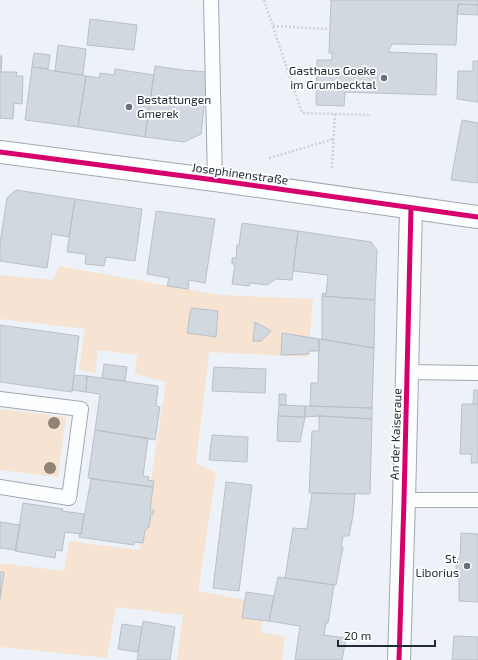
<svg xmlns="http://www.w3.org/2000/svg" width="478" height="660" font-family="'Exo 2',sans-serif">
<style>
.green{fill:#f6e3d2}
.building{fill:#d1d8e0;stroke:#bac0c8}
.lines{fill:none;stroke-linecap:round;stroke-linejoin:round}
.lane-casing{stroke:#a2a8af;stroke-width:16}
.street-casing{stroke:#a2a8af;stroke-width:24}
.secondary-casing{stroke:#a2a8af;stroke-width:24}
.path{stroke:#d0d2d6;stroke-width:2.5;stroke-dasharray:2 2;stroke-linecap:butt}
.lane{stroke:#fcfdfe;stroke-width:14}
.street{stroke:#fcfdfe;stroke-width:22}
.secondary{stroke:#fcfdfe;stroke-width:22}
.cycleway-casing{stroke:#fefefe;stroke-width:8}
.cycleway{stroke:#d6006c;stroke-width:5}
.tree{fill:#8f8376}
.poi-dot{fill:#697079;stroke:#fefefe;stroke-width:1.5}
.labels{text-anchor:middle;stroke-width:3.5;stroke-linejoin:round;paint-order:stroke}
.poi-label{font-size:12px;fill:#222a34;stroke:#fefefe;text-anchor:end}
.street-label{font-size:12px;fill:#222a34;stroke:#fefefe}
</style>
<rect width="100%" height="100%" fill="#edf2f8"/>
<!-- green -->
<path class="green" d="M59,266l161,29 93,4 -5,58 -99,-5 -13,111 20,10 -18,118 68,13 -5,28 24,5 -3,23h-105l6,-45 -67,-8 -9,51 -107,-11v-84l64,8 5,-30 71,9 26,-168 -31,-8 2,-19 -39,-5 -3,23 -16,-3 6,-41 -85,-10v-44l53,5z
M0,409l66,8 -8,60 -58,-7z"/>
<!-- building -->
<path class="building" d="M331,0h147v5l-20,-1 -2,41 -64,-1 -4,8 49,2 -1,41 -91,-3 -1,14 -28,-1 1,-45h15v-7h-3z
M458,4l20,1v10l-21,-1z
M90,19l47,6 -3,25 -47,-5z
M58,45l28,4 -3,26 -28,-4z
M34,53l16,2 -2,14 -16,-2z
M0,56h2l-1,16h16l-1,4h7l-1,28 -8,-1 -1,16 -13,-1z
M473,61h5v41l-21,-3 1,-28h15z
M155,66l28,4 25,2 -7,62 -17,8 -39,-5z
M32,67l16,2v1l38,6 -8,51 -53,-7z
M115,69l39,6 -9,62 -67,-10 8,-51 13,2 1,-5 14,2z
M462,120l16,3v60l-27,-3z
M16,190l59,9 -6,38 -17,-3 -5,34 -47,-7v-18l7,-45z
M75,199l67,10 -7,52 -29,-4 -2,9 -19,-2 1,-10 -19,-2z
M156,211l59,8 -10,64 -16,-3 -1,9 -21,-3 2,-8 -22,-4z
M242,223l56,8 -6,49 -16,-1 -9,6 -17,-2 -1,3 -17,-2 3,-20h-3v-6h4l1,-13h2z
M298,231l73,11 6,8 -2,50 -53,-4 1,-3 3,1 2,-19 -35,-4z
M322,296l53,4 -1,48 -52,-9z
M191,308l27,3 -2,26 -29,-4z
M255,322l16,9 -10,10h-8z
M0,325l79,11 -7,56 -72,-10z
M282,333l37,6v12h-10v3l-28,1z
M319,339l55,9 -2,60 -62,-2 1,-23h7z
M104,364l23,3 -2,14 -23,-3z
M214,367l52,2 -1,24 -53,-2z
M74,375l13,1 -1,16 -14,-2z
M87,376l71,10 -2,20 4,1 -5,33 -60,-10 5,-36 -14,-2z
M474,390h4v14h-5z
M279,394h7v11h-7z
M462,404h16v59h-7l1,-9h-12z
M279,405l26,1v11l-27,-1z
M305,406l67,2v11l-53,-3 -14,1z
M278,416l27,1 -5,25 -23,-1z
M319,416l53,3 -2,75 -61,-1 3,-62h7z
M95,430l53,8 -5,38 6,1 -1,3 6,1 -1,6 -65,-9z
M212,435l36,2 -1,25 -38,-2z
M91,479l62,8 -3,23h4l-1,5 -2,-1 -2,13 -4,3 -2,13 -9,-1v3l-55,-8 1,-3h1z
M226,482l26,3 -13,106 -26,-3z
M312,493l43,1 -2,21 -4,21h-6l-2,11h2l-7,38 -51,-7 8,-50 14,1z
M23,503l40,6 -1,2 22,3 -3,20 -16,-2 -3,19 -6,-1 -1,8 -40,-7z
M0,522l20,3 -4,25 -16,-2z
M461,533l17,1v68l-19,-1v-23l-3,-7v-10l4,-4z
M0,572h4l-4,27z
M278,577l56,8 -6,38h-2l-2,12 22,3 -4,22h-47l5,-34 -31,-5z
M246,592l28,4 -5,25 -27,-3z
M143,621l32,6 -5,33h-33z
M122,624l20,3 -4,25 -20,-3z
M454,636l24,1v23h-26z"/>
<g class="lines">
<defs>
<path id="lane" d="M211,0l4,180
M408,372l70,1
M0,399l81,10 -12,89 -69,-11
M404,500h74"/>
<path id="street" d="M399,660l5,-160 7,-292"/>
<path id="secondary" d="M0,152l215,28 263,37"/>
</defs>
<!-- lane casing -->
<use href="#lane" class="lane-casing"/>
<!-- street casing -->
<use href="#street" class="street-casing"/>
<!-- secondary casing -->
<use href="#secondary" class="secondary-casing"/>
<!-- path -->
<path class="path" d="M264,0l38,113 69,2
M273,26l56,3
M269,158l65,-19
M332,168l3,-54"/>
<!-- lane -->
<use href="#lane" class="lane"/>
<!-- street -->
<use href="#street" class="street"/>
<!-- secondary -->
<use href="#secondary" class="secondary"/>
<defs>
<path id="cycleway" d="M0,152l215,28 263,37
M399,660l5,-160 7,-292"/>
</defs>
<!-- cycleway casing -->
<use href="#cycleway" class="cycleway-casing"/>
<!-- cycleway -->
<use href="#cycleway" class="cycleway"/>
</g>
<!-- trees -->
<g class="tree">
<circle cx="54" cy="423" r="6"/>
<circle cx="50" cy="468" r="6"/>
</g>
<!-- markers -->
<g class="poi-dot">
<circle cx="384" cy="78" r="4"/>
<circle cx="129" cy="107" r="4"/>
<circle cx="467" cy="566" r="4"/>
</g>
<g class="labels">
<!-- poi labels -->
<g class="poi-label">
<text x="376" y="75">Gasthaus Goeke<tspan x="376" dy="14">im Grumbecktal</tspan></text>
<text x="137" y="104" text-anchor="start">Bestattungen<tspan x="137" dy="14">Gmerek</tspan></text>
<text x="459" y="563">St.<tspan x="459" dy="14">Liborius</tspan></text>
</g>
<!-- street labels -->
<g class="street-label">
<text transform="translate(240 174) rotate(8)" y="4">Josephinenstraße</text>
<text transform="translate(396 434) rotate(-88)" y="4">An der Kaiseraue</text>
</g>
</g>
<!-- scale -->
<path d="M338 640v6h97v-6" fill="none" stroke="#222a34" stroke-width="2"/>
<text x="344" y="640" font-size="12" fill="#222a34" stroke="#fefefe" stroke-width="3" paint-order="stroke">20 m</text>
</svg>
